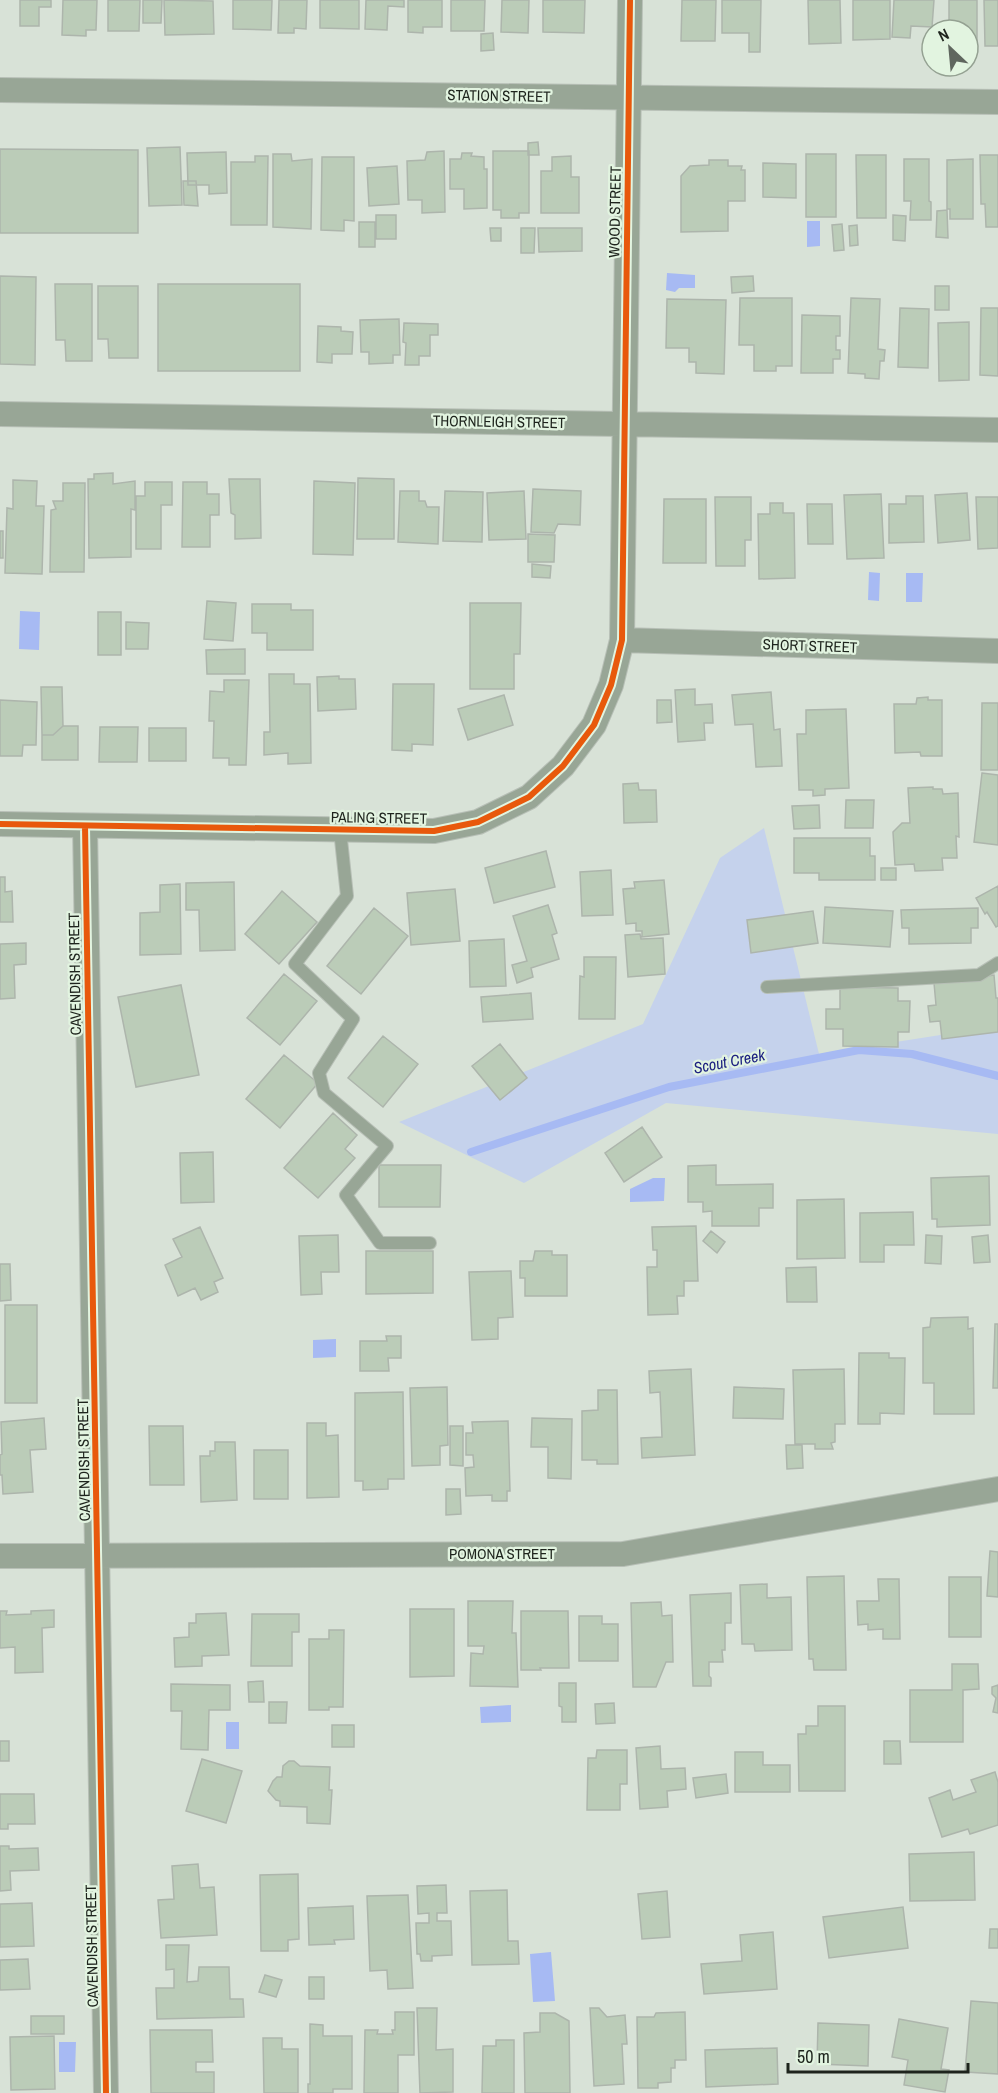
<svg xmlns="http://www.w3.org/2000/svg" width="998" height="2093" font-family="'Archivo Narrow',sans-serif">
<style>
.green{fill:#c5d2ec}
.water{fill:#a7baf3}
.lines{fill:none;stroke-linecap:round;stroke-linejoin:round}
.stream{stroke:#a7baf3;stroke-width:8}
.building{fill:#bbccb8;stroke:#adb5ac;stroke-width:1.5}
.service-casing{stroke:#b7bfb6;stroke-width:14}
.minor-casing{stroke:#b7bfb6;stroke-width:26}
.service{stroke:#98a696;stroke-width:12}
.minor{stroke:#98a696;stroke-width:24}
.cycleway-casing{stroke:#e2f4e0;stroke-width:10}
.cycleway{stroke:#e8590c;stroke-width:6}
.labels{text-anchor:middle;stroke-width:4.5;stroke-linejoin:round;paint-order:stroke}
.street-label{font-size:15px;fill:#1e241d;stroke:#e2f4e0}
.water-label{font-size:16px;font-style:italic;fill:#1d2181;stroke:#e2f4e0}
</style>
<rect width="100%" height="100%" fill="#d8e2d7"/>
<!-- green -->
<path class="green" d="M764,828l55,226 179,-28v108l-332,-31 -142,80 -125,-61 244,-98 77,-166z"/>
<!-- water -->
<path class="water" d="M807,221h13v25l-13,1z
M667,273l28,2v13h-16l-4,4 -9,-2z
M869,572l11,1 -1,28 -11,-1z
M906,573h17l-1,29h-16z
M20,611l20,1 -1,38 -20,-1z
M653,1178h12l-1,23 -34,1v-13z
M336,1339v18l-23,1v-18z
M511,1705v17l-30,1 -1,-16z
M226,1722h13v27h-13z
M551,1952l4,49 -22,1 -3,-48z
M59,2042h17l-1,30h-16z"/>
<g class="lines">
<!-- stream -->
<path class="stream" d="M471,1152l198,-65 190,-37 53,4 86,22"/>
</g>
<!-- building -->
<path class="building" d="M20,0h31v7h-12v19h-19z
M63,0h34l-1,30h-10v6l-24,-1z
M108,0h32l-1,31h-31z
M143,0h19l-1,23h-18z
M164,0l49,1 1,33 -49,1z
M233,0h39l-1,30 -38,-1z
M279,0h28l-1,29 -12,-1v5h-16z
M320,0h39v29l-39,-1z
M366,0h38v7l-16,-1 -1,24 -22,-1z
M408,0h34v27h-19v6l-15,-1z
M451,0h34l-1,31h-33z
M502,0h27l-1,33 -27,-1z
M543,0h42l-1,33 -41,-1z
M682,0h34l-1,41h-34z
M722,0h39l-1,52h-11v-19h-27z
M808,0h32l1,43 -32,1z
M853,0h37v39l-37,1z
M894,0h40l-2,27 -21,-1 -1,12 -18,-1z
M949,0h28v43h-9v-13h-19z
M984,0h14v46h-13z
M493,33l1,17 -13,1v-17z
M538,142l1,13h-11v-12z
M180,147l2,58 -33,1 -2,-58z
M0,149l138,1v83h-138z
M444,151l1,61 -23,1v-13h-14l-1,-39 18,-1 2,-8z
M493,151h36v62h-10v5h-18v-8h-8z
M226,152l1,41 -18,1v-9h-21l-1,-32z
M462,153h10l-1,3 13,1v12h3v39l-23,1v-20h-14v-30h11z
M273,154h18l1,7 20,-2 -1,70 -38,-2z
M806,154h30v63h-30z
M856,155h30v63h-29z
M980,155h18v72h-12l-1,-23h-4z
M255,156h13l-1,69h-36v-63h24z
M571,156v21h8v36h-38v-42h11v-14z
M322,157h32v64l-10,-1v11l-23,-1z
M904,159h25v42l2,1v18h-21l1,-19h-7z
M973,159v60h-23v-10h-3v-49z
M709,160h19v6h14l-1,4h4v31h-17v30l-47,1v-56l9,-10 19,-1z
M763,163l33,1v34l-33,-1z
M397,166l2,38 -30,2 -2,-38z
M183,181h13l2,25 -14,-1z
M947,210l1,28 -12,-1 1,-26z
M376,215h20v24h-20z
M893,215l13,1 -1,25 -12,-1z
M359,222h16v25h-16z
M842,224l2,26 -10,1 -2,-26z
M857,225l1,20 -8,1 -1,-20z
M490,228h11v13h-10z
M521,228h14l-1,25h-13z
M538,228h44v23l-43,1z
M0,276l36,1 -1,88 -35,-1z
M753,276l1,15 -22,2 -1,-16z
M55,284h37v77h-26l-1,-21h-9z
M158,284h142v87h-142z
M98,286h40v72h-29l-1,-19h-10z
M935,286h14v24h-14z
M740,298h52v68h-16v5h-22v-26h-15z
M851,298l29,1 -2,50 7,1 -1,11h-4l-1,18 -14,-1v-4l-17,-1z
M667,299l59,1 -2,74 -28,-1v-11h-7v-14h-23z
M900,308l29,1 -1,59 -30,-1z
M981,308h17v68l-18,-1z
M802,315l38,1v20h-4v14h4v9h-7v14h-32z
M399,319l1,36h-7v8l-24,1v-12h-8l-1,-32z
M969,322v58l-30,1 -1,-58z
M404,323l34,1v11h-8v21h-11v9h-14l1,-22 -3,-1z
M318,326l23,1v4l12,1 -1,22h-20v9l-15,-1z
M113,473v11l22,-3v29l-4,-1v48l-42,1 -1,-79h6v-5z
M358,478l36,1v60h-37z
M229,479h31l1,59 -26,1v-24l-4,-2z
M13,480l24,1 -1,25h8l-2,68 -37,-1 2,-65 6,1z
M314,481l41,2 -2,72 -40,-1z
M145,482h27v23h-11v44h-25v-53h9z
M183,482h24v12h12v21h-9v32h-28z
M63,483h22l-1,89h-34l1,-62 5,-1 -3,-8h10z
M533,489l48,2 -1,34 -22,-1 -4,9 -23,-1z
M400,491h19v10h6l2,6h12l-1,37 -40,-2z
M445,491l38,1 -1,50 -39,-1z
M524,491l2,48 -37,1 -2,-47z
M967,493l3,47 -32,3 -3,-48z
M881,494l3,64 -37,1 -3,-64z
M906,496h17l1,46 -35,1v-39h17z
M715,497h36v43h-6v26h-29z
M976,497h22v51l-20,1z
M664,499h42v64h-43z
M770,503h13v10h11l1,65 -36,1 -1,-65h12z
M807,504h25l1,40h-25z
M0,531h3v27h-3z
M528,534l27,1 -1,27h-26z
M532,564l19,2 -1,12 -18,-1z
M207,601l29,2 -3,38 -29,-2z
M470,603h51l-1,51h-6v35h-44z
M252,604h39v6h22v40h-46v-17h-15z
M98,612h23v43h-23z
M126,622l23,1 -1,26h-22z
M245,649v25h-38l-1,-24z
M269,674h25v10h16l1,79 -23,1v-11l-24,2v-23h6z
M339,676v3h16l1,30 -38,2 -1,-34z
M224,680h25l-3,85h-17v-7h-16l1,-37h-5l1,-30 14,1z
M393,684h41l-1,61 -21,-1v7l-20,-1z
M41,687h21l1,39 -10,9h-11z
M695,689v16l17,-1 1,19h-9l1,17 -27,2 -3,-52z
M771,692l3,38 6,-1 2,37 -26,1 -3,-43 -18,1 -3,-30z
M504,695l9,30 -45,15 -10,-31z
M928,697v3h14v56h-21l-1,-4 -25,1 -1,-49h22l1,-6z
M0,700l37,2 -1,43h-13l-1,11h-22z
M657,700h14l1,22 -15,1z
M982,703h16v67h-17z
M846,709l3,79 -24,1v6l-12,1v-6h-14l-2,-56h9v-24z
M63,726h15v34h-36v-25h11z
M100,727h38l-1,35h-38z
M149,728h37v33h-37z
M982,773l16,2v70l-24,-3z
M638,783l1,7h17l1,32 -33,1 -1,-39z
M933,787v2h9l1,5 15,-1 1,44 -3,-1 1,22h-15l1,12 -28,1 -1,-7 -19,1 -2,-33 9,-9h8l-2,-35z
M846,800h28l-1,28h-28z
M819,805l1,23 -26,1 -2,-23z
M794,838h76v18h5v24h-56v-7h-25z
M546,851l9,36 -61,16 -9,-35z
M881,868h15v12h-15z
M611,870l2,45 -31,1 -2,-44z
M0,877h5v15l7,-1 1,31h-13z
M664,880l5,54 -27,3v-6h-6v-8l-10,1 -3,-35 12,-1 -1,-6z
M234,882l1,68 -35,1 -1,-41h-13v-27z
M180,884l1,70 -41,1v-42l20,-1v-27z
M998,886v40l-2,1 -9,-15 -2,2 -9,-16z
M455,889l5,52 -49,4 -4,-52z
M282,891l35,31 -38,42 -34,-30z
M548,905l9,28 -5,2 7,24 -28,9 2,9 -16,6 -5,-18 15,-4 -14,-45z
M825,907l68,4 -3,36 -67,-4z
M374,908l34,28 -47,58 -34,-28z
M978,908v20h-7v15l-62,1v-16h-7l-1,-18z
M813,911l5,32 -67,10 -4,-33z
M640,934l1,5 22,-1 2,36 -37,3 -3,-42z
M504,939l2,47 -36,1 -1,-46z
M26,943v21l-12,1 1,33 -15,1v-55z
M584,957h32l-1,62h-36l1,-43 4,1z
M284,974l33,27 -37,44 -33,-27z
M994,975l2,23h2v34l-56,7 -2,-18 -10,1 -2,-16 8,-1 -2,-22z
M181,985l18,90 -63,12 -18,-90z
M840,987l58,1v13h12l-1,31h-11v15l-55,-1v-17h-17v-20h14z
M531,993l2,26 -50,3 -2,-25z
M383,1036l35,28 -35,43 -35,-29z
M500,1044l27,34 -27,22 -28,-34z
M284,1055l34,28 -38,45 -34,-29z
M333,1113l24,22 -12,14 10,9 -37,40 -34,-30z
M642,1127l20,30 -38,25 -19,-29z
M213,1152l1,50 -33,1 -1,-50z
M379,1165h62l-1,42h-61z
M716,1165v20l57,-1v24h-14v18h-47v-15l-9,1v-10h-15v-36z
M989,1176l1,49 -53,2v-8h-5l-1,-41z
M844,1199l1,59 -48,1v-59z
M913,1212l1,33h-30v17h-24v-49z
M696,1226l2,55h-14v15h-7l1,18 -30,1 -1,-48h10v-17h-4l-1,-23z
M200,1227l23,51 -9,4 4,10 -17,8 -6,-12 -17,8 -13,-31 17,-8 -9,-18z
M711,1231l14,11 -8,11 -14,-12z
M338,1235l1,37h-18l1,22 -21,1 -2,-59z
M926,1235l16,1 -1,28 -16,-1z
M988,1235l2,27 -16,1 -2,-26z
M366,1251h67v42l-67,1z
M535,1251h17v4h15v41h-42v-18h-5v-17h13z
M0,1264h10l1,36 -11,1z
M816,1267l1,35h-30l-1,-34z
M511,1271l2,46 -15,1v21l-26,1 -3,-68z
M5,1305h32v98h-32z
M968,1317v12l5,-1 1,86h-40v-31h-11v-55l7,-1 1,-9z
M995,1324h3v64h-5z
M386,1336h15v22h-13l1,13h-29v-30h27z
M859,1353h30v5h16l-1,56 -24,-1v11h-22z
M691,1369l4,86 -53,3 -1,-20 21,-1 -2,-45 -10,1 -1,-22z
M844,1369l1,55h-10v18l-4,1 2,6h-18v-5h-20l-2,-74z
M447,1387l1,58 -8,1v19l-28,1 -2,-78z
M734,1387l50,2 -1,30 -50,-1z
M598,1390h19l1,74h-21v-4h-15v-49l16,-1z
M403,1392l1,87h-16v10l-25,1v-9h-8v-88z
M44,1418l2,31 -16,1 3,42 -30,2 -1,-19h-2v-20l2,-1 -1,-32z
M532,1418l40,1 -1,60 -23,-1v-31h-17z
M508,1421l2,70h-3v10h-15v-6l-26,1 -1,-28 9,-1 -1,-12h-7v-22h7l-1,-11z
M307,1423h19v13l12,-1 1,62 -32,1z
M149,1426h34l1,59h-34z
M450,1426h13v40l-13,-1z
M215,1442h20l2,58 -36,2 -1,-46h10v-5h5z
M786,1445h16l1,23 -16,1z
M254,1450h34v49h-34z
M446,1489h14l1,25 -15,1z
M990,1551l8,1v45l-11,-1z
M844,1576l2,94h-32l-1,-11h-4l-2,-82z
M949,1577h32v60h-32z
M878,1579h21l1,60h-17v-10l-15,1v-6l-10,1 -1,-24h22z
M767,1584v14l24,-1 1,53 -37,1 -1,-7h-12l-2,-59z
M731,1593v30h-6v27h-3l1,12h-14v14l2,2v8h-18l-3,-91z
M468,1601h45l-1,32h4l2,54 -48,-1 1,-33 12,1 1,-8h-16z
M661,1602l1,14 10,-1 1,47h-7l-10,25h-23l-2,-84z
M410,1609h44v67l-44,1z
M54,1610v17l-12,1 1,44 -28,1v-26l-15,1v-37h7l-1,4 25,-1v-3z
M521,1611h47l1,57h-29l1,2h-20z
M226,1613l3,42 -27,1v10l-27,1 -1,-29 15,-1v-14h7v-9z
M252,1614h47v18h-7v34h-41z
M579,1616h23v8h16v37h-39z
M329,1630h15l-1,77h-14v3h-20v-71h20z
M952,1664h26l1,25 -16,1v52h-53v-52h42z
M263,1681l1,21h-15l-1,-20z
M559,1683h17v39h-14v-15l-3,-1z
M171,1684l59,1v25h-21l-1,40 -27,-1 1,-38h-11z
M998,1685v28l-5,-1 3,-14 -4,-4v-7z
M269,1702h18l-1,21h-17z
M614,1703l1,20 -19,1 -1,-20z
M818,1706h27v85h-46l-1,-57h8v-8h12z
M332,1725h22v22h-22z
M0,1741h9v20h-9z
M884,1741h16l1,23h-17z
M660,1746l1,23 24,-1 1,21 -19,2 1,16 -28,2 -4,-61z
M597,1750h30v34h-7v26h-33l1,-52h8z
M735,1752h28v13h27v27h-55z
M202,1759l40,12 -16,52 -40,-12z
M289,1761h5l6,5 30,1 -1,23h3l-2,34 -23,-1v-16l-27,-1v-5l-4,-1 -8,-9 5,-10 4,-4h5l1,-11z
M995,1772l3,10v43l-28,9 -2,-5 -26,8 -13,-39 21,-8 3,10 23,-8 -5,-12z
M726,1774l2,19 -32,5 -3,-20z
M0,1794h34l1,30h-27v5h-8z
M0,1846h9v3l29,-1 1,22 -29,1 1,19 -11,1z
M974,1852l1,48 -65,1 -1,-47z
M198,1864l2,24 14,-1 3,48 -56,3 -3,-38 16,-1 -2,-33z
M298,1874l1,65 -11,1v11h-27l-1,-76z
M446,1885l1,28h-10v8h14l1,34 -20,1v5h-11l-1,-7h-3l-1,-31h13v-10l-11,1 -1,-28z
M507,1890l1,51h10l1,23 -47,1 -2,-74z
M667,1891l3,46 -28,2 -4,-45z
M408,1895l5,93 -25,1 -1,-19 -17,1 -3,-75z
M32,1903l2,43 -34,1v-43z
M353,1906l1,33 -20,1 1,4 -26,1 -1,-37z
M903,1907l5,41 -79,10 -6,-41z
M990,1929h8v19h-9z
M773,1932l4,57 -73,5 -3,-30 41,-3 -2,-26z
M166,1945h23l-2,37 11,-1 1,-14h30l1,32h13l1,18 -87,2 -1,-31h18v-19l-8,1z
M28,1959l2,30 -30,1v-30z
M265,1975l17,5 -6,17 -17,-5z
M309,1977h15v22h-15z
M971,2001l27,2v71l-33,-2z
M417,2008h20l-1,42 17,-1v43l-33,1z
M590,2008h9l8,9 18,-2 2,29h-5l2,40 -30,2z
M395,2012h19v43h-16v38h-34l1,-63h13l-1,4h16l-1,-4h3z
M685,2012l1,48h-11v8h-4v14l-13,1v5h-20l-1,-71h17l2,-4z
M540,2013h15l14,8 1,72h-45l-1,-60 16,-1z
M31,2016h33v18h-33z
M899,2019l49,9 -7,41 8,1 -4,22 -41,-7 4,-25 -16,-3z
M818,2023l51,2 -1,41 -51,-2z
M310,2024l13,1v11h29v53h-19v4h-25v-9h2z
M150,2030h62l1,32h-17v10h18v21h-63z
M54,2036l1,53 -44,1 -1,-53z
M263,2038h19v11h16v44h-34z
M496,2040h18v53h-32l1,-47h13z
M777,2048l1,36 -72,3 -1,-37z"/>
<g class="lines">
<defs>
<path id="service" d="M340,830l7,66 -52,68 58,55 -34,54 5,20 63,53 -41,49 34,48h50
M767,987l212,-12 19,-12"/>
<path id="minor" d="M0,90l998,12
M0,414l998,16
M622,640l376,11
M0,824l434,7 44,-9 51,-25 34,-31 31,-41 17,-40 11,-45 8,-640
M85,826l21,1267
M0,1556l623,-2 375,-65"/>
</defs>
<!-- service casing -->
<use href="#service" class="service-casing"/>
<!-- minor casing -->
<use href="#minor" class="minor-casing"/>
<!-- service -->
<use href="#service" class="service"/>
<!-- minor -->
<use href="#minor" class="minor"/>
<defs>
<path id="cycleway" d="M0,824l434,7 44,-9 51,-25 34,-31 31,-41 17,-40 11,-45 8,-640
M85,826l21,1267"/>
</defs>
<!-- cycleway casing -->
<use href="#cycleway" class="cycleway-casing"/>
<!-- cycleway -->
<use href="#cycleway" class="cycleway"/>
</g>
<g class="labels">
<!-- street labels -->
<g class="street-label">
<text transform="translate(499 96) rotate(1)" y="5">STATION STREET</text>
<text transform="translate(615 212) rotate(-89)" y="5">WOOD STREET</text>
<text transform="translate(499 422) rotate(1)" y="5">THORNLEIGH STREET</text>
<text transform="translate(810 646) rotate(2)" y="5">SHORT STREET</text>
<text transform="translate(379 818) rotate(1)" y="5">PALING STREET</text>
<text transform="translate(75 974) rotate(-91)" y="5">CAVENDISH STREET</text>
<text transform="translate(84 1460) rotate(-91)" y="5">CAVENDISH STREET</text>
<text x="502" y="1559">POMONA STREET</text>
<text transform="translate(92 1946) rotate(-91)" y="5">CAVENDISH STREET</text>
</g>
<!-- water labels -->
<g class="water-label">
<text transform="translate(729 1061) rotate(-11)" y="6">Scout Creek</text>
</g>
</g>
<!-- north arrow -->
<g transform="translate(950 48) rotate(334)"><circle r="28" fill="#e2f4e0" stroke="#94a192" stroke-width="1.5"/>
<path d="M0-4.5L10 22L0 15L-10 22Z" fill="#5f665e"/>
<text y="-9" font-size="16" font-weight="bold" text-anchor="middle" fill="#1e241d">N</text>
</g>
<!-- scale -->
<path d="M788 2063v9h180v-9" fill="none" stroke="#1e241d" stroke-width="3"/>
<text x="797" y="2063" font-size="18" fill="#1e241d" stroke="#e2f4e0" stroke-width="4.5" paint-order="stroke">50 m</text>
</svg>
